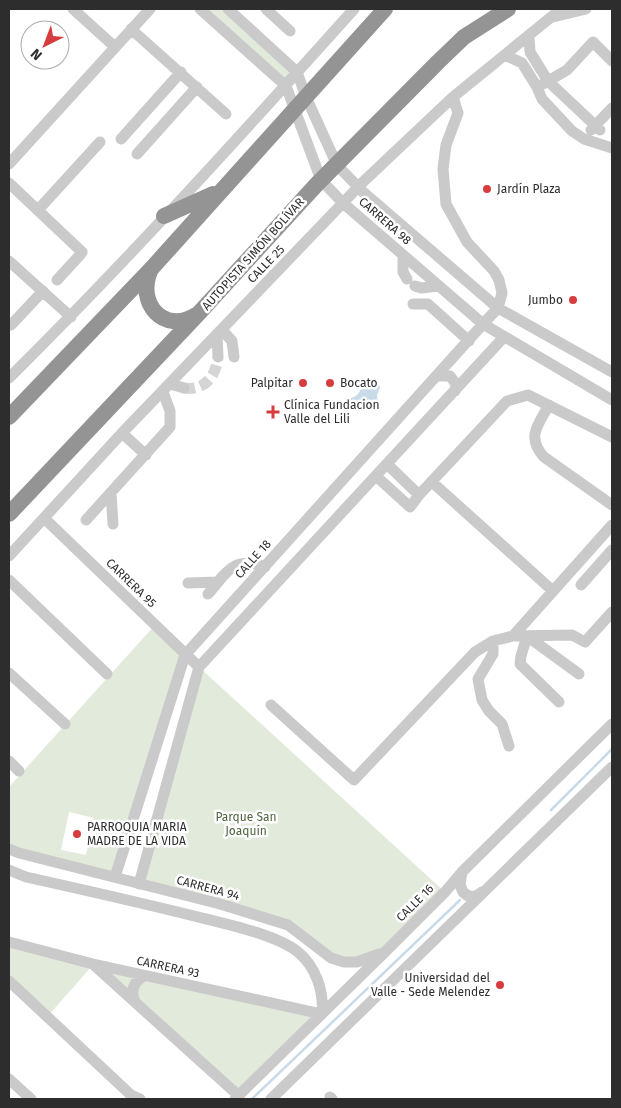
<svg xmlns="http://www.w3.org/2000/svg" width="621" height="1108" font-family="'Fira Sans',sans-serif">
<style>
.green{fill:#e2eadc;fill-rule:evenodd}
.water{fill:#c9dae8}
.lines{fill:none;stroke-linecap:round;stroke-linejoin:round}
.stream{stroke:#c9dae8;stroke-width:2.5}
.minor-tunnel{stroke:#d5d5d5;stroke-width:11;stroke-dasharray:11 5.5;stroke-linecap:butt}
.minor{stroke:#cacaca;stroke-width:11}
.highway{stroke:#949494;stroke-width:16}
.poi-dot{fill:#d73c3f;stroke:#fff;stroke-width:2}
.labels{text-anchor:middle;stroke-width:5;stroke-linejoin:round;paint-order:stroke}
.poi-label{font-size:12px;fill:#2d2d2d;stroke:#fff;text-anchor:start}
.street-label{font-size:12px;fill:#2d2d2d;stroke:#fff}
.park-label{font-size:12px;fill:#4e653e;stroke:#fff}
</style>
<rect width="100%" height="100%" fill="#fff"/>
<!-- green -->
<path class="green" d="M200,9h28l69,63 -11,14z
M155,625l30,30 -70,222 -106,-28v-62zM69,812l25,6 -8,37 -25,-5z
M199,667l246,225 -56,56 -45,14 -46,-30 -159,-48z
M9,942l313,72 -83,82 -146,-131 -46,52 -38,-36z"/>
<!-- water -->
<path class="water" d="M364,380l11,1 4,3 1,4 -3,7 1,9 -5,4c-12,-2 -19,3 -27,-9 12,-1 16,-9 18,-19z"/>
<g class="lines">
<!-- stream -->
<path class="stream" d="M551,810l61,-61
M252,1099l208,-199"/>
<!-- minor-tunnel -->
<path class="minor-tunnel" d="M184,388c21,3 32,-12 34,-31"/>
<!-- minor -->
<path class="minor" d="M73,9l42,38
M200,9l86,77 35,94 22,23 140,121 129,76
M228,9l69,63 9,25 31,68 26,27 135,116 114,64
M266,9l24,22
M553,17l33,-8
M131,29l95,85
M529,37l1,15 18,29 52,49
M505,55l17,8 15,24 5,12 30,32 12,8 28,9
M543,84l24,-14 26,-28 19,19
M591,130l21,-22
M121,139l60,-67
M137,154l60,-67
M9,164l141,-155
M9,183l73,69 -2,3 -23,25
M38,210l62,-68
M403,255v17l4,7
M9,261l62,56
M415,286l6,2 18,-2
M413,304h15l41,37
M11,325l32,-34
M222,330l10,11 2,16
M217,335l1,22
M436,376h14l6,8 -1,7
M9,378c120,-119 233,-244 345,-369
M170,384l14,4
M549,405c-11,20 -23,32 -5,52l68,48
M122,433l24,22
M387,464l32,31 88,-94 21,-6 84,42
M376,476l34,31 9,-12
M432,482l121,109
M111,493l2,31
M44,518l155,149
M86,520l84,-93v-16l-7,-19
M9,556l113,-123 241,-251 90,-85 108,-88
M9,580l98,94
M188,583l30,-1
M581,585l31,-35
M208,594c19,-22 26,-39 57,-27
M513,636l99,-111
M493,641v13l-15,25 4,21 7,11 13,13 7,22
M9,673l56,51
M559,702l-39,-38 1,-8 6,-20 52,38
M271,705l83,75 121,-128 18,-11 20,-5 59,-1 13,7 27,-30
M9,761l10,10
M9,849l10,4 201,51 68,21 43,33 13,4h13l22,-8
M9,870l17,7c54,12 107,24 160,37 31,8 88,19 112,38 18,15 26,39 24,62
M462,872l-2,13 3,7c6,6 12,6 19,0
M115,877l70,-222 298,-331 15,-16 4,-15 -3,-13 -5,-9 -27,-29 -21,-38 -3,-35 3,-24 12,-32 -5,-16
M139,884l60,-217 305,-330
M9,942l84,22 229,50
M95,966l144,130
M9,981l122,114 9,4
M135,1002c-5,-11 -2,-20 9,-26
M9,1079l22,20
M330,1097l2,2
M235,1099l154,-151 56,-56 17,-20 150,-148
M271,1099l341,-332"/>
<!-- highway -->
<path class="highway" d="M164,216l49,-22
M151,269c-16,34 13,66 45,46
M9,417l143,-149 233,-259
M9,514l191,-202 117,-128 121,-122 26,-25 44,-28"/>
</g>
<!-- markers -->
<g class="poi-dot">
<circle cx="487" cy="189" r="5"/>
<circle cx="573" cy="300" r="5"/>
<circle cx="303" cy="383" r="5"/>
<circle cx="330" cy="383" r="5"/>
<path d="M270.5 404.5h5v5h5v5h-5v5h-5v-5h-5v-5h5z"/>
<circle cx="77" cy="834" r="5"/>
<circle cx="500" cy="985" r="5"/>
</g>
<g class="labels">
<!-- poi labels -->
<g class="poi-label">
<text x="497" y="193">Jardín Plaza</text>
<text x="563" y="304" text-anchor="end">Jumbo</text>
<text x="293" y="387" text-anchor="end">Palpitar</text>
<text x="340" y="387">Bocato</text>
<text x="284" y="409">Clínica Fundacion<tspan x="284" dy="14">Valle del Lili</tspan></text>
<text x="87" y="831">PARROQUIA MARIA<tspan x="87" dy="14">MADRE DE LA VIDA</tspan></text>
<text x="490" y="982" text-anchor="end">Universidad del<tspan x="490" dy="14">Valle - Sede Melendez</tspan></text>
</g>
<!-- street labels -->
<g class="street-label">
<text transform="translate(385 221) rotate(41)" y="4">CARRERA 98</text>
<text transform="translate(253 254) rotate(-48)" y="4">AUTOPISTA SIMÓN BOLÍVAR</text>
<text transform="translate(266 264) rotate(-46)" y="4">CALLE 25</text>
<text transform="translate(253 559) rotate(-48)" y="4">CALLE 18</text>
<text transform="translate(131 583) rotate(44)" y="4">CARRERA 95</text>
<text transform="translate(208 888) rotate(15)" y="4">CARRERA 94</text>
<text transform="translate(415 903) rotate(-45)" y="4">CALLE 16</text>
<text transform="translate(168 967) rotate(12)" y="4">CARRERA 93</text>
</g>
<!-- park labels -->
<g class="park-label">
<text x="246" y="821">Parque San<tspan x="246" dy="14">Joaquín</tspan></text>
</g>
</g>
<!-- border -->
<rect width="621" height="1108" fill="none" stroke="#2d2d2d" stroke-width="20"/>
<!-- north arrow -->
<g transform="translate(45 45) rotate(222)"><circle r="24" fill="#ffffff" stroke="#ababab"/>
<path d="M0-4L9 19L0 12L-9 19Z" fill="#d73c3f"/>
<text y="-8" font-size="14" font-weight="bold" text-anchor="middle" fill="#2d2d2d">N</text>
</g>
</svg>
